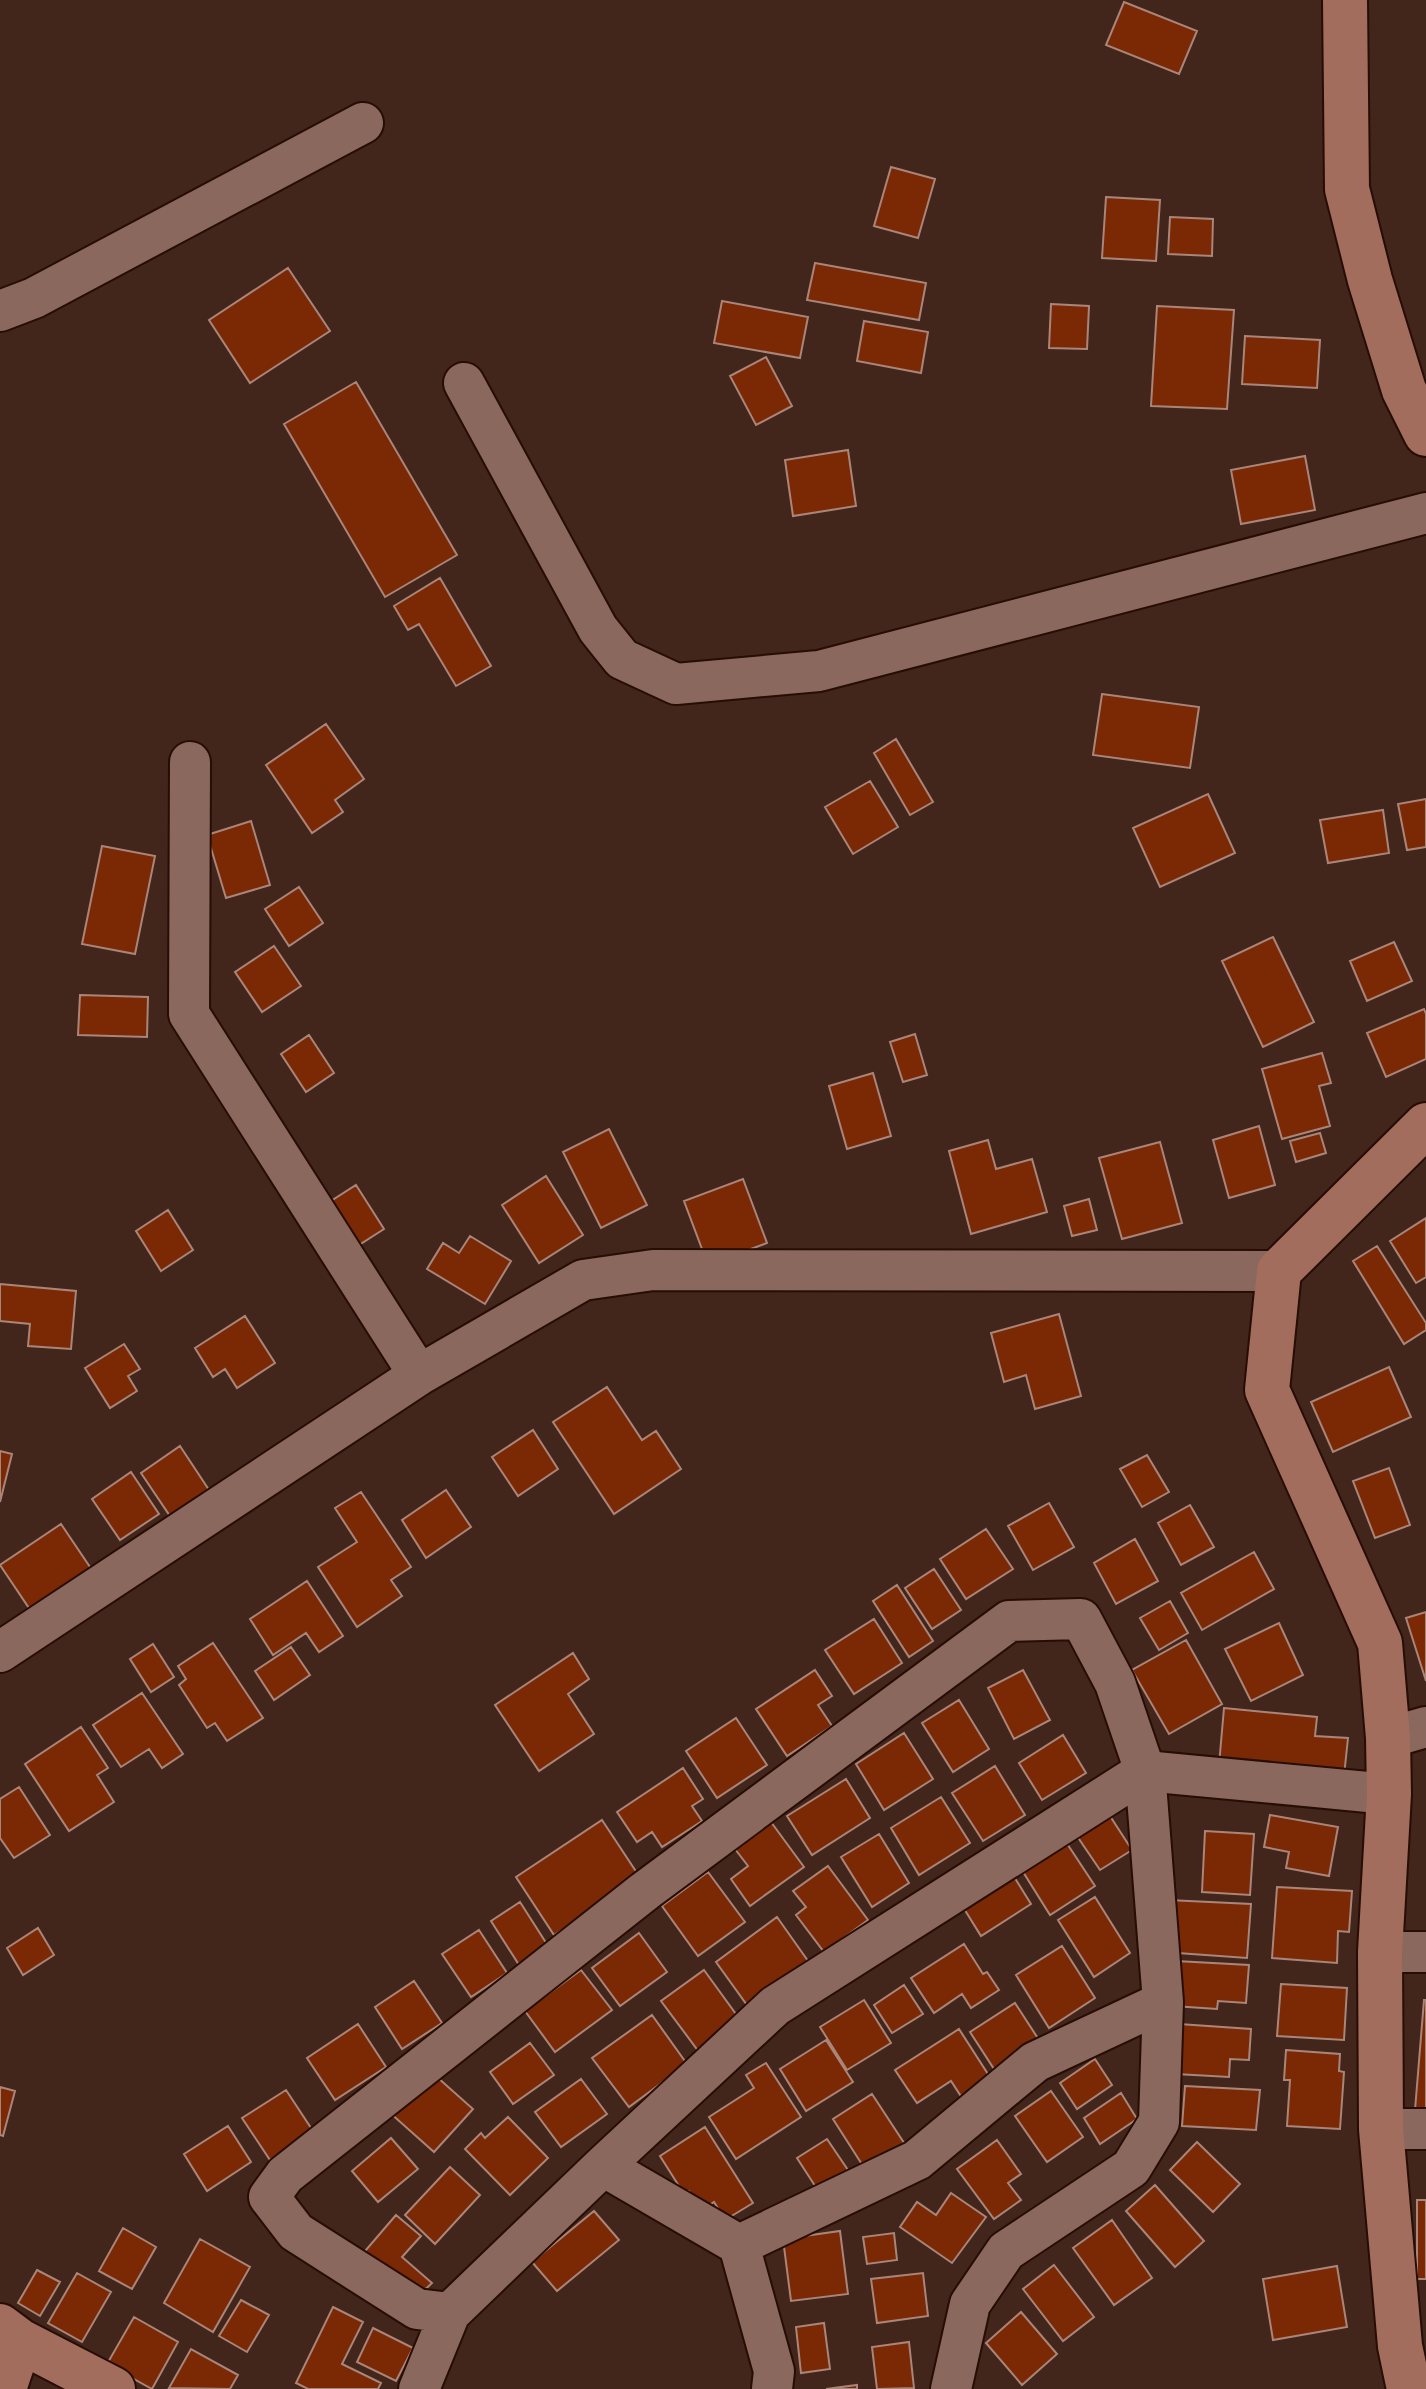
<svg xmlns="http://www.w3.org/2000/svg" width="1426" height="2389" font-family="'PT Sans',sans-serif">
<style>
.building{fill:#7b2804;stroke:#a9857a;stroke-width:2}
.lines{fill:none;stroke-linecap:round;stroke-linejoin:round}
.street-casing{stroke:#270d05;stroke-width:44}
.secondary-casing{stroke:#270d05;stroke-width:48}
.street{stroke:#8a685d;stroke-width:40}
.secondary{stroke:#a26d5c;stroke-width:44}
</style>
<rect width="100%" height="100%" fill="#42251b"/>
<!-- building -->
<path class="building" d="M1124,2l73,29 -18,43 -73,-29z
M891,167l44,12 -17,59 -44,-12z
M1106,197l54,3 -4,61 -54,-3z
M1170,217l43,2 -1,37 -44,-2z
M815,263l111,20 -7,37 -112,-20z
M288,268l42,63 -80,52 -41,-63z
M722,301l86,16 -8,41 -86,-15z
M1051,304l38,2 -2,43 -38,-1z
M1157,306l77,4 -7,99 -76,-3z
M864,321l64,11 -7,41 -64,-12z
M1245,336l75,4 -3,48 -75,-4z
M766,357l26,49 -36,19 -26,-49z
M356,382l101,173 -72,42 -101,-173z
M848,450l8,56 -63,10 -8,-56z
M1305,456l10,54 -74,14 -10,-54z
M440,578l51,88 -35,20 -37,-62 -11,6 -14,-24z
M1102,694l97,13 -9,61 -97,-13z
M326,724l38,55 -29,21 8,12 -31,21 -46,-68z
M896,739l37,63 -23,13 -36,-62z
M870,781l28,46 -45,27 -28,-47z
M1208,794l27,59 -75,34 -27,-59z
M1426,799v48l-19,3 -9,-46z
M1383,810l6,43 -61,10 -8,-43z
M251,821l19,64 -44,13 -19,-63z
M102,846l53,10 -20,98 -53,-10z
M299,887l24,36 -34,23 -24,-37z
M1273,937l41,85 -51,25 -41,-86z
M1394,942l18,39 -45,20 -17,-40z
M274,946l27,40 -39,26 -27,-40z
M80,995l68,2 -1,40 -69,-2z
M1424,1009l2,5v45l-40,18 -19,-44z
M915,1034l12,41 -24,7 -13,-40z
M309,1035l25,38 -28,19 -25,-38z
M1322,1053l9,30 -12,3 11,40 -48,13 -20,-70z
M873,1073l18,63 -44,13 -18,-63z
M1259,1126l16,59 -46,13 -16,-58z
M609,1129l38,76 -46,23 -38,-76z
M1320,1133l6,20 -30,9 -6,-21z
M988,1140l8,29 36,-10 15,53 -76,22 -22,-83z
M1160,1142l22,81 -60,16 -23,-81z
M546,1176l37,59 -44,28 -37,-58z
M743,1179l24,64 -59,22 -24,-64z
M356,1185l28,44 -36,23 -28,-44z
M1089,1199l8,31 -25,6 -8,-30z
M168,1210l25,40 -32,21 -25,-40z
M1426,1218v59l-10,6 -26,-42z
M470,1236l41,25 -26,43 -58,-35 16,-26 16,10z
M1377,1246l49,77v7l-22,14 -51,-83z
M0,1284l76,7 -5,58 -43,-3 2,-22 -30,-3z
M1059,1314l22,82 -46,13 -9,-34 -22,7 -13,-49z
M245,1316l30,47 -38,25 -12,-19 -12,8 -18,-29z
M124,1344l16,25 -12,7 9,15 -27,17 -25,-40z
M1389,1367l22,50 -78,35 -22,-50z
M607,1387l35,53 14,-9 25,38 -67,45 -61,-92z
M533,1430l25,39 -40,27 -26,-39z
M180,1446l33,50 -39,26 -33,-49z
M0,1451l12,3 -12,48z
M1147,1455l22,37 -27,15 -22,-38z
M1389,1468l21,57 -35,13 -22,-57z
M131,1472l28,42 -39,26 -28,-41z
M446,1490l25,37 -45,31 -24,-38z
M361,1492l50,75 -20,13 11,16 -45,31 -39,-60 39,-25 -22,-34z
M1049,1503l25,44 -41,23 -25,-44z
M1190,1505l24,42 -33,18 -23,-42z
M61,1524l31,46 -61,41 -31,-46z
M986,1529l27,40 -47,30 -26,-40z
M1135,1539l23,42 -42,23 -22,-41z
M1254,1552l20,37 -72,41 -21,-37z
M934,1569l27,41 -29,19 -27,-41z
M307,1581l36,55 -24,16 -13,-19 -33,22 -23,-36z
M897,1585l36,56 -24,16 -36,-56z
M1170,1601l18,32 -29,17 -19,-32z
M1426,1612v69l-20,-63z
M874,1619l28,44 -48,31 -29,-44z
M1279,1623l24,52 -52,26 -26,-52z
M1186,1640l36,64 -53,30 -37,-64z
M213,1643l50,75 -36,23 -12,-18 -8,5 -28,-43 7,-6 -8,-13z
M153,1644l21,33 -23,15 -21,-33z
M291,1647l19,28 -36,25 -19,-29z
M573,1653l16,26 -21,15 26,40 -55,37 -44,-66z
M815,1670l17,26 -14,9 14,21 -45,30 -31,-47z
M1023,1670l27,50 -36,19 -26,-51z
M142,1693l41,61 -21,14 -13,-19 -28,18 -28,-42z
M959,1700l30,49 -36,23 -31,-49z
M1224,1708l93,9 -2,19 33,2 -4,38 -125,-11z
M736,1718l31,47 -50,33 -31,-47z
M81,1727l27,41 -11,7 17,27 -45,29 -44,-67z
M904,1733l29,46 -49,31 -28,-46z
M1063,1735l23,38 -44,27 -23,-37z
M995,1766l30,49 -42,26 -31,-48z
M683,1768l20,31 -11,7 10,15 -40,26 -10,-15 -15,10 -20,-30z
M846,1779l24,39 -58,37 -25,-39z
M19,1787l31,48 -36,23 -14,-20v-39z
M941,1797l29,46 -51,32 -28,-47z
M1270,1815l68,12 -9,49 -43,-8 3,-16 -25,-5z
M1110,1816l22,34 -32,20 -23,-34z
M602,1820l39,59 -87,56 -38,-58z
M771,1822l33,45 -54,39 -19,-27 17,-13 -13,-17z
M1205,1831l49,3 -4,61 -48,-3z
M879,1834l30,49 -37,24 -31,-50z
M1064,1839l31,47 -45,29 -30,-48z
M828,1866l40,54 -44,32 -28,-37 10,-8 -13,-16z
M708,1872l37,50 -47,34 -36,-50z
M1013,1875l18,29 -50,32 -18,-29z
M1277,1887l75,4 -3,41 -11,-1 -1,32 -65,-5z
M1095,1897l35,56 -36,24 -36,-57z
M1168,1900l83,4 -4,54 -83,-6z
M520,1902l30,47 -29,19 -30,-47z
M777,1917l36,51 -61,44 -36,-50z
M38,1928l16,27 -31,20 -16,-27z
M479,1930l28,43 -36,24 -29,-43z
M639,1933l28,39 -47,34 -28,-38z
M964,1944l19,30 4,-2 12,18 -28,18 -9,-14 -28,19 -23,-35z
M1062,1946l33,52 -46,30 -33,-53z
M1176,1961l73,4 -3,38 -28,-2 -1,8 -44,-3z
M581,1970l31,40 -57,42 -30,-41z
M704,1970l37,51 -42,31 -38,-51z
M414,1981l28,42 -40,26 -27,-42z
M1281,1984l66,4 -3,52 -67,-4z
M904,1985l19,29 -31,19 -18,-28z
M864,2000l27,43 -44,27 -27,-43z
M1424,2000h2v111l-11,-1z
M1015,2003l26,40 -45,29 -26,-40z
M652,2015l35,49 -58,43 -37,-49z
M358,2024l28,43 -51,33 -28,-42z
M1179,2024l72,5 -2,31 -19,-1 -1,18 -53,-3z
M959,2029l36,56 -29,19 -15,-23 -34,22 -22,-33z
M826,2040l27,42 -47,29 -26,-42z
M530,2043l24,32 -41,29 -23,-32z
M1286,2050l54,4 -1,17 5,1 -4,57 -53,-3 3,-46h-6z
M1095,2059l17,26 -35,24 -17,-26z
M766,2063l35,54 -65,42 -27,-42 45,-29 -8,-13z
M428,2069l45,40 -39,43 -45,-40z
M581,2079l26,35 -46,33 -26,-35z
M1185,2086l75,4 -4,40 -74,-4z
M0,2087l15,4 -12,45 -3,-1z
M286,2090l27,41 -43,29 -28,-42z
M1051,2091l32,46 -36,25 -32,-46z
M1121,2093l16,26 -37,25 -16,-26z
M872,2094l38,58 -40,25 -37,-58z
M508,2117l40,41 -38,37 -45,-46 16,-16 4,5z
M228,2126l23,36 -44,29 -23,-37z
M705,2127l48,76 -28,17 -11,-18 -12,8 -13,-19 -5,3 -24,-38z
M391,2138l27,31 -40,33 -26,-31z
M827,2139l23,34 -31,19 -22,-34z
M997,2140l24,34 -13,9 13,17 -27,19 -37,-50z
M1197,2142l43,42 -27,28 -43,-42z
M450,2167l30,28 -45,49 -30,-29z
M1155,2185l49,56 -29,26 -49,-56z
M951,2193l35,24 -34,46 -52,-36 17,-25 19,13z
M1417,2200h9v79h-9z
M594,2211l25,29 -62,51 -25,-29z
M396,2215l25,21 -19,21 30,26 -19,18 -54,-43z
M1112,2220l40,58 -38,27 -41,-57z
M123,2228l33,19 -24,42 -33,-18z
M840,2231l8,63 -57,7 -8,-62z
M894,2233l3,27 -30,4 -4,-27z
M200,2239l50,28 -37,65 -49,-29z
M1054,2265l40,52 -31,24 -40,-52z
M1337,2266l10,61 -74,13 -10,-61z
M37,2270l23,12 -20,34 -22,-13z
M77,2273l34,19 -29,50 -34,-19z
M923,2273l5,43 -51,7 -6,-44z
M241,2300l28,15 -22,37 -28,-16z
M333,2307l30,15 -21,42 39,19 -3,6h-70l-12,-6z
M1021,2312l36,42 -35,31 -36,-42z
M134,2317l44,25 -26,47 -45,-25z
M824,2323l6,46 -29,4 -5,-46z
M373,2328l40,20 -17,33 -39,-19z
M909,2342l5,46 -37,1 -5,-42z
M191,2349l47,26 -8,14 -61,-1z
M857,2385v4h-31z"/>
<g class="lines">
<defs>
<path id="street" d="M0,311l34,-13 329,-175
M464,383l134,246 24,30 54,25 143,-13 607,-158
M190,762l-1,252 230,361
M0,1652l419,-277 164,-95 70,-10 626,1
M1388,1738l38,-11
M1380,1952h46
M1381,2129h45
M739,2245l35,126 -2,18
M450,2313l-33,-4 -121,-77 -27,-35 16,-22 360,-284 364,-270 72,-2 34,64 30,88 18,231 -128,60 -118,98 -178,85 -136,-79
M419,2389l31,-76 153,-147 172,-160 370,-235 244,23
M951,2389l19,-85 36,-53 125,-83 28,-46 4,-120"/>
<path id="secondary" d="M1345,0l2,189 23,91 34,110 22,44
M0,2326l20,15 93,48
M4,2389l16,-48
M1409,2389l-9,-43 -19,-217 -1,-177 9,-158 -1,-56 -8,-95 -113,-253 12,-119 147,-146"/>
</defs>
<!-- street casing -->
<use href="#street" class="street-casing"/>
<!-- secondary casing -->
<use href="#secondary" class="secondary-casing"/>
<!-- street -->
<use href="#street" class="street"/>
<!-- secondary -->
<use href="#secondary" class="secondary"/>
</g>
</svg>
